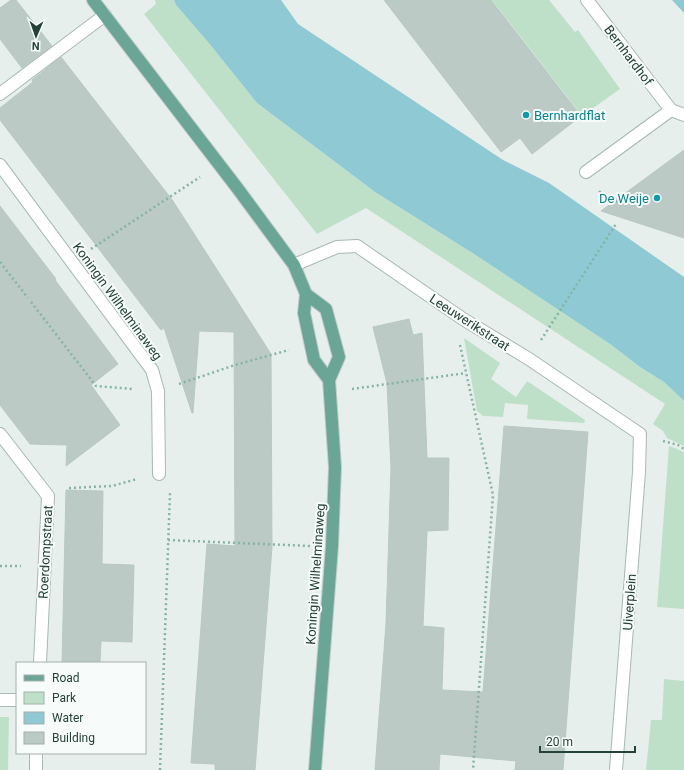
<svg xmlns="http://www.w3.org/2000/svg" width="684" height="770" font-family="Roboto,sans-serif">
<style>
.green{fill:#bfe0c8}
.water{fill:#8ec9d4}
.building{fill:#bbcac4;stroke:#b8c9c2}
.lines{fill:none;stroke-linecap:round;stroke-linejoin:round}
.minor-casing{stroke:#a8b8b2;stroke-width:14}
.major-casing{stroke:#c2cac8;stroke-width:14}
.path{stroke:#86b3a5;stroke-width:2.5;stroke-dasharray:2 3;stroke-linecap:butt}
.minor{stroke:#fff;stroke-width:12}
.major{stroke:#6aa596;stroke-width:12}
.culture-dot{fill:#0f9aa8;stroke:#f7fbf9;stroke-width:1.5}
.labels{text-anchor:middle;stroke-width:4;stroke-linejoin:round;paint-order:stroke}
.street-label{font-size:13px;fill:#24423a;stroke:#f7fbf9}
.culture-label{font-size:13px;fill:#0d838f;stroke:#f7fbf9;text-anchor:start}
</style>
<rect width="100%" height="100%" fill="#e6efeb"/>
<!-- green -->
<path class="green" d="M155,0h19l2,5 32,37 49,61 118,89 99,62 136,90 30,23 24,15 20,19v45l-17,-8 -4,-7 -10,-7 12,-20 -299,-196 -49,26 -173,-220 12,-10z
M492,0h57l26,32 3,-2 42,59 -38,27z
M464,338l36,25 -9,16 25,18 11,-16 58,39 -1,3 -57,-4 1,-14 -23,-2 -2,14 -20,-1 -6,-5z
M669,446l8,3 7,3v157l-27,-2z
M664,679l20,2v89h-38l5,-50h11z
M0,717h9l-1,53h-8z"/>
<!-- water -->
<path class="water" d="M174,0h107l17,24 205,136 46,23 135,94v124l-20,-19 -24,-15 -30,-23 -136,-90 -99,-62 -118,-89 -49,-61 -32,-37z
M672,0h12v13z"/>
<!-- building -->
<path class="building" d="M11,0h5l36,46 -30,22 -22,-29v-31z
M384,0h107l90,116 -49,38 -12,-16 -19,14z
M61,57l112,144 98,153 1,193 -17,223h-40v-6l-24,-1 16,-219 28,2 -1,-214 -35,-1 -6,82h-1l-28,-85 -3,2 -161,-210v-12l33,-26 -1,-2z
M684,150v88l-83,-27z
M0,206l56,73 -1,1 63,84 -27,21 29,40 -54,41 1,-21 -37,-1 -30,-39z
M409,319l4,16 9,-2 5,125h22l-1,72 -21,1 -4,95 21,2 -2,62 41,2 21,-266 84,6 -25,338h-48l1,-9 -76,-7 -1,16h-64l11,-146 5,-156 -4,-85 -14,-56z
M66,490l37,1 -1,73 32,1 -2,77 -31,-1 -1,22h-38z"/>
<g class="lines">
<defs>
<path id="minor" d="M0,94l105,-79
M671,110l13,5
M0,165l152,205 6,21 1,83
M586,172l85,-62 -84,-110
M294,265l43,-18 20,-1 106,73 66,40 111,75 -1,38 -23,298
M0,434l48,62 -8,167
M0,700h17
M36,770v-17"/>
<path id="major" d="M93,0l145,189 56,76 12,29 20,15 13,48 -10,23 6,87 -3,79 -17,224
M306,294l-2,19 10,47 15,20"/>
</defs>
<!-- minor casing -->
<use href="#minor" class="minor-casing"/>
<!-- major casing -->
<use href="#major" class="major-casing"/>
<!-- path -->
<path class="path" d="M599,191l4,5 17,7
M91,249l109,-72
M0,262l28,36
M31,302l65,84 37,3
M541,340l75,-116
M460,345l33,150 -20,275
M179,384l56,-19 54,-15
M352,389l114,-16
M663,441l15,4 6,4
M69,488l43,-2 25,-7
M168,540l142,6
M0,566h21
M160,770l10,-277"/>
<!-- minor -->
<use href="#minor" class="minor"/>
<!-- major -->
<use href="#major" class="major"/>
</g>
<!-- markers -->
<g class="culture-dot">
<circle cx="526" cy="115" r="4"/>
<circle cx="657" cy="198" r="4"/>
</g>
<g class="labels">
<!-- street labels -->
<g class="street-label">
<text transform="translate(629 55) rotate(53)" y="5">Bernhardhof</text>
<text transform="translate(118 301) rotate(54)" y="5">Koningin Wilhelminaweg</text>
<text transform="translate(470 322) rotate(33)" y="5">Leeuwerikstraat</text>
<text transform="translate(45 552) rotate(-87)" y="5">Roerdompstraat</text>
<text transform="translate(315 574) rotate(-86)" y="5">Koningin Wilhelminaweg</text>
<text transform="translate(629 602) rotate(-86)" y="5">Uiverplein</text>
</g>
<!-- culture labels -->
<g class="culture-label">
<text x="534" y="120">Bernhardflat</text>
<text x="649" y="203" text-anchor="end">De Weije</text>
</g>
</g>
<!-- legend -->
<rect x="16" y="662" width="130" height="92" fill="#f7fbf9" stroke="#a3b1ad"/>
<rect x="24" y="675" width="20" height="6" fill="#6aa596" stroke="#a3b1ad"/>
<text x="52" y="682" font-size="12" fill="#24423a">Road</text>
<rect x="24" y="692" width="20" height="12" fill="#bfe0c8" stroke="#a3b1ad"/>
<text x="52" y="702" font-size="12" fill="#24423a">Park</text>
<rect x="24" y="712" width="20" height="12" fill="#8ec9d4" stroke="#a3b1ad"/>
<text x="52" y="722" font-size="12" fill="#24423a">Water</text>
<rect x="24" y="732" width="20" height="12" fill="#bbcac4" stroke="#a3b1ad"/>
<text x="52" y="742" font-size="12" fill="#24423a">Building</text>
<!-- north arrow -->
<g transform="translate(36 36) rotate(182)" stroke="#f7fbf9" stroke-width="3" paint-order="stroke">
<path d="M0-3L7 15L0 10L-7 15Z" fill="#24423a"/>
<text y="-6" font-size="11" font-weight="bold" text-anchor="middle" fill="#24423a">N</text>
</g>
<!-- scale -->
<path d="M540 746v6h95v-6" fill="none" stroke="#24423a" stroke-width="2"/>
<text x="546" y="746" font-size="12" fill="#24423a" stroke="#f7fbf9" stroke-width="3" paint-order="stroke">20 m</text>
</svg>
